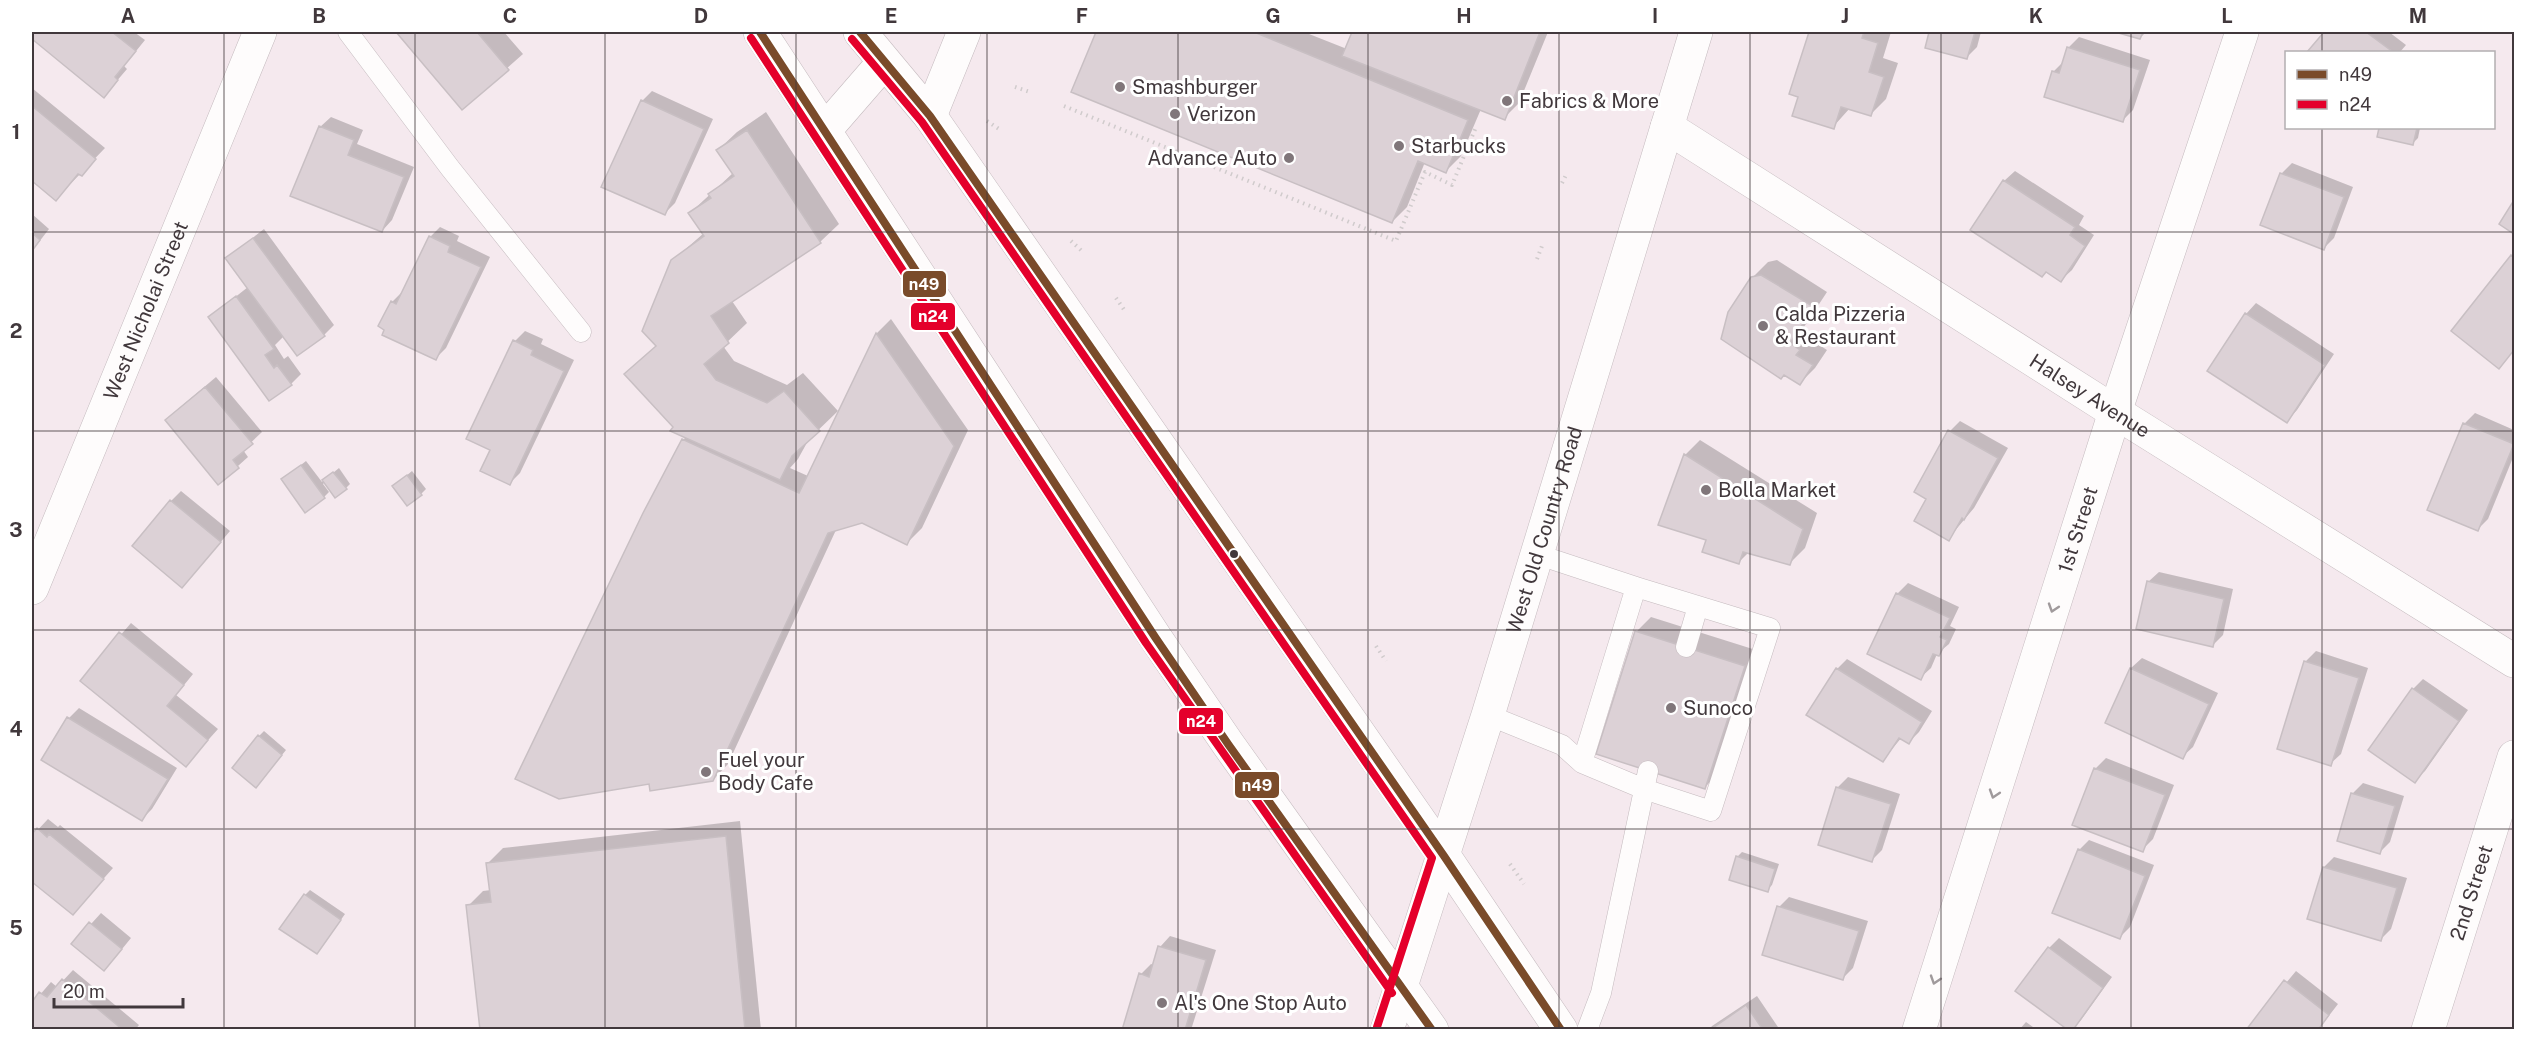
<svg xmlns="http://www.w3.org/2000/svg" width="2546" height="1061" font-family="'Public Sans',sans-serif">
<style>
.shadow{fill:#0003}
.building{fill:#dcd1d6;stroke:#c8bfc3;stroke-width:1.5}
.lines{fill:none;stroke-linecap:round;stroke-linejoin:round}
.lane-casing{stroke:#c5bbbf;stroke-width:21}
.street-casing{stroke:#c5bbbf;stroke-width:34}
.primary-casing{stroke:#c5bbbf;stroke-width:34}
.path{stroke:#d0cbcc;stroke-width:4;stroke-dasharray:1.5 4.5;stroke-linecap:butt}
.lane{stroke:#fefcfc;stroke-width:20}
.street{stroke:#fefcfc;stroke-width:33}
.primary{stroke:#fefcfc;stroke-width:33}
.bus-1-casing{stroke:#fff;stroke-width:12}
.bus-2-casing{stroke:#fff;stroke-width:12}
.bus-1{stroke:#7a4b2a;stroke-width:8}
.bus-2{stroke:#e4002b;stroke-width:8}
.oneway{stroke:#a09a9c}
.grid{fill:none;stroke:#41383c;stroke-width:1.5;stroke-opacity:0.55}
.poi-dot{fill:#80767a;stroke:#fff;stroke-width:2}
.bus-dot{fill:#41383c;stroke:#fff;stroke-width:2}
.labels{text-anchor:middle;stroke-width:6;stroke-linejoin:round;paint-order:stroke}
.poi-label{font-size:20px;fill:#41383c;stroke:#fff;text-anchor:start}
.street-label{font-size:20px;fill:#41383c;stroke:#fff}
.line-badge{stroke:#fff;stroke-width:2}
.badge-label{font-size:16px;text-anchor:middle;font-weight:bold;fill:#fff}
.neatline{fill:none;stroke:#41383c;stroke-width:2}
.grid-label{font-size:20px;text-anchor:middle;font-weight:bold;fill:#41383c}
</style>
<rect width="100%" height="100%" fill="#f5e9ee"/>
<!-- shadow -->
<path class="shadow" d="M32,32h102l11,8 -21,26 3,3 -23,27 -72,-59z
M398,32h106l19,22 -61,54z
M1097,32h207l43,17 6,-17h195l-29,71 -15,15 -23,-9 -20,47 -15,15 -21,-9 -18,45 -15,15 -319,-131z
M1810,32h81l-8,26 15,5 -12,36 -15,15 -21,-6 -17,19 -33,-31 -9,-3z
M1931,32h50l-4,15 -11,11 -40,-11z
M2120,32h26l-6,6z
M2326,32h63l17,13 -6,7h-91z
M2079,37l71,23 -17,50 -10,10 -70,-48 11,-11 4,-13z
M32,88l73,60 -49,51 -24,-20z
M652,91l61,28 -38,84 -10,10 -23,-112z
M766,112l73,112 -19,18 -88,59 15,22 -24,23 11,15 53,24 16,-12 35,38 -29,28 -11,20 -8,9 18,8 69,-143 14,-14 77,111 -46,98 -15,15 -45,-22 -26,9 -108,234 -15,16 -30,-340 4,-4 -12,-9 -49,-53 31,-29 15,-84 32,-28 -14,-20 43,-40 -15,-23 19,-18z
M331,117l32,13 -6,14 57,23 -22,53 -10,11 -62,-104z
M2380,128h40l-2,10 -5,5 -35,-7z
M2292,163l61,24 -19,51 -10,10 -43,-74z
M2015,171l69,45 -5,9 15,10 -22,35 -11,10 -57,-99z
M32,214l17,15 -17,22z
M440,227l19,9 -2,5 33,16 -44,91 -11,11 -43,-57 10,-10 28,-55z
M264,229l70,96 -10,10 -40,1 -9,9 9,14 4,-3 13,18 -10,10 -81,-67 38,-30 -21,-29z
M2514,254v96l-15,17 13,-111z
M1777,260l50,32 -23,35 9,7 -3,5 17,11 -12,18 -15,15 -48,-105 16,-16z
M2256,303l78,51 -37,56 -10,11 -78,-50 37,-57z
M525,331l18,8 -2,5 33,16 -54,113 -10,10 -18,-34 23,-108z
M216,377l46,55 -19,18 5,7 -29,26 -42,-73z
M2475,413l39,17v25l-26,64 -11,11 -13,-106z
M1960,421l48,27 -34,60 -26,31 -20,-41 22,-67z
M1700,440l117,73 -12,35 -15,15 -41,-11 -11,11 -31,-24 -22,-84z
M306,461l16,21 17,-14 11,16 -4,4 -21,-6 -2,2 6,8 -5,5 -41,-18z
M412,471l14,18 -5,5 -27,-8z
M181,491l49,40 -38,45 -21,-75z
M2159,572l74,17 -10,46 -10,10 -65,-63z
M1908,583l51,24 -9,19 6,3 -7,15 -12,10 -6,14 -11,10 -51,-24 29,-61z
M1651,617l108,34 -39,121 -15,15 -69,-155z
M131,623l62,51 -17,21 42,34 -32,36 -104,-85z
M2316,651l52,17 -27,86 -11,10 -51,-16 27,-87z
M2142,658l76,35 -25,54 -11,10 -75,-34 24,-55z
M1847,659l85,52 -13,21 -10,10 -7,-5 -19,23 -46,-91z
M2423,679l45,31 -43,61 -11,10 -44,-31 43,-61z
M79,708l98,60 -25,41 -10,10 -73,-101z
M264,731l22,19 -25,31 -2,-45z
M2106,758l68,27 -21,54 -11,11 -47,-81z
M1848,777l52,17 -18,56 -10,10 -52,-16 18,-57z
M2363,783l41,13 -14,46 -10,10 -28,-58z
M48,819l10,8 2,-2 53,43 -40,45 -41,-33v-44z
M740,821l21,209h-280l-13,-124 15,-15 8,-1 -3,-27 15,-15z
M2089,840l65,25 -24,62 -11,11 -40,-88z
M1742,852l37,12 -7,21 -5,5 -30,-33z
M2334,857l73,21 -16,51 -10,10 -57,-72z
M310,890l35,24 -24,34 -16,-53z
M1789,897l79,24 -15,47 -10,10 -64,-71z
M101,913l30,25 -17,21 -41,-15z
M1170,936l46,14 -25,80h-68l18,-56 10,-10 3,1 6,-18z
M2059,938l53,39 -31,43 -10,10 -22,-82z
M73,970l66,55 -4,5h-103v-12l2,-3 -2,-2v-9l19,-22 6,5z
M2296,971l42,33 -20,26h-71z
M1757,996l23,34h-71l3,-4z
M2026,1022l11,8h-18z"/>
<!-- building -->
<path class="building" d="M32,32h80l24,19 -21,26 3,3 -14,18 -72,-59z
M396,32h81l32,38 -47,40z
M1096,32h158l214,88 -22,53 -28,-12 -26,62 -321,-131z
M1352,32h188l-35,88 -163,-64z
M1809,32h55l-2,6 16,5 -9,29 15,5 -13,39 -30,-9 -7,22 -42,-13 6,-19 -9,-3z
M1929,32h46l-8,27 -42,-11z
M2115,32h28l-3,7z
M2324,32h42l27,20h-86z
M2067,47l73,23 -17,52 -79,-25 8,-26 7,2z
M641,100l63,29 -39,86 -64,-28z
M32,106l64,53 -14,17 -4,-2 -22,27 -24,-20z
M319,126l35,14 -6,15 56,22 -22,55 -92,-36z
M2379,128h38l-4,17 -36,-8z
M747,130l74,113 -110,73 18,27 -25,21 12,16 51,23 17,-12 36,40 -28,25 -12,24 -110,-49 3,-4 -49,-53 32,-28 -14,-15 29,-71 33,-24 -16,-23 23,-15 -3,-4 26,-18 -18,-26z
M2280,173l64,24 -20,53 -64,-25z
M2003,180l72,47 -5,8 15,11 -24,36 -15,-10 -4,5 -72,-47z
M2514,200v34l-15,-10z
M32,233l8,7 -8,11z
M429,236l21,10 -2,6 33,15 -45,93 -54,-25 2,-5 -6,-4 13,-25 5,3z
M253,238l72,98 -28,20 -72,-98z
M2511,255l3,3v92l-15,19 -48,-38z
M1761,275l53,32 -24,36 10,7 -4,5 17,10 -13,20 -16,-10 -3,4 -60,-40 7,-27 23,-35z
M236,296l38,53 -9,6 9,13 3,-3 15,20 -23,16 -61,-84z
M2245,313l80,52 -38,58 -80,-52z
M876,333l78,113 -47,99 -45,-22 -34,10 -115,248 -63,10 -1,-7 -90,15 -44,-20 128,-266 39,-74 117,54z
M513,340l20,10 -2,5 33,16 -54,114 -30,-14 10,-21 -24,-11z
M205,387l48,57 -20,16 6,8 -21,17 -53,-65z
M2463,423l51,21 -36,87 -51,-21z
M1948,430l50,28 -34,62 -2,-2 -13,23 -35,-20 12,-22 -12,-7z
M1684,454l119,75 -13,36 -47,-13 -4,12 -37,-12 4,-12 -48,-15z
M301,465l24,33 -20,15 -24,-34z
M333,472l14,17 -12,9 -13,-18z
M407,475l15,20 -15,11 -15,-20z
M170,500l51,42 -39,46 -50,-42z
M2147,581l77,18 -11,48 -77,-18z
M1896,593l54,25 -10,19 7,3 -8,16 -6,-2 -12,26 -54,-26z
M1635,631l110,35 -40,123 -109,-35z
M119,632l65,53 -17,21 41,34 -22,27 -106,-86z
M2304,661l55,17 -28,88 -54,-17z
M1836,668l86,54 -13,22 -10,-6 -16,24 -77,-47z
M2130,668l79,36 -26,55 -78,-36z
M2412,688l47,33 -44,62 -47,-33z
M67,717l101,62 -26,42 -101,-61z
M258,735l24,20 -26,33 -24,-20z
M2094,768l71,27 -22,57 -71,-27z
M1836,787l55,17 -19,58 -54,-17z
M2351,793l44,13 -15,48 -43,-13z
M37,828l10,9 2,-3 55,45 -31,36 -41,-33v-48z
M726,836l19,194h-265l-14,-125 25,-3 -5,-39z
M2078,849l67,27 -25,63 -68,-26z
M1736,856l39,13 -7,23 -39,-12z
M2323,867l74,21 -16,53 -74,-22z
M304,894l37,26 -24,34 -38,-25z
M1777,906l82,25 -16,49 -81,-25z
M89,922l33,27 -18,22 -33,-27z
M1158,946l48,14 -21,70h-63l17,-57 10,4z
M2048,947l55,41 -30,42h-5l-53,-39z
M62,979l61,51h-91v-28l7,-10 8,5z
M2284,980l45,35 -11,15h-72z
M1746,1005l17,25h-53z"/>
<g class="lines">
<defs>
<path id="lane" d="M348,32l102,136 131,164
M1536,554l100,33
M1686,647l12,-41
M1488,715l74,30 20,18 62,26 67,22 59,-183 -134,-41 -54,176
M1587,1030l14,-37 47,-222"/>
<g id="street">
<path d="M930,116l34,-84"/>
<path id="s1" d="M1667,127l448,285 399,249"/>
<path id="s2" d="M32,588l228,-556"/>
<path id="s3" d="M1919,1030l196,-618 127,-380"/>
<path id="s4" d="M2428,1030l86,-273"/>
</g>
<g id="primary">
<path d="M760,32l395,605 73,107 204,286"/>
<path d="M860,32l70,84 514,740 117,174"/>
<path d="M825,130l59,-68"/>
<path id="s5" d="M1387,1030l101,-315 208,-683"/>
</g>
</defs>
<!-- lane casing -->
<use href="#lane" class="lane-casing"/>
<!-- street casing -->
<use href="#street" class="street-casing"/>
<!-- primary casing -->
<use href="#primary" class="primary-casing"/>
<!-- path -->
<path class="path" d="M1015,87l15,5
M1064,106l332,135 29,-69 27,13 24,-58
M987,121l12,8
M1562,183l5,-10
M1071,241l12,11
M1537,259l5,-13
M1116,298l9,13
M1376,646l10,15
M1510,864l14,20"/>
<!-- lane -->
<use href="#lane" class="lane"/>
<!-- street -->
<use href="#street" class="street"/>
<!-- primary -->
<use href="#primary" class="primary"/>
<defs>
<path id="bus-1" d="M760,32l395,605 73,107 204,286
M860,32l70,84 514,740 117,174"/>
<path id="bus-2" d="M751,38l395,605 246,350
M852,39l70,83 510,736 -55,169"/>
</defs>
<!-- bus-1 casing -->
<use href="#bus-1" class="bus-1-casing"/>
<!-- bus-2 casing -->
<use href="#bus-2" class="bus-2-casing"/>
<!-- bus-1 -->
<use href="#bus-1" class="bus-1"/>
<!-- bus-2 -->
<use href="#bus-2" class="bus-2"/>
</g>
<!-- one-way arrows -->
<defs><path id="oneway-chevron" d="M-2-3.5L2.5 0L-2 3.5" fill="none" stroke-width="1.6" stroke-linecap="round" stroke-linejoin="round" transform="scale(1.5)"/></defs>
<g class="oneway">
<use href="#oneway-chevron" transform="translate(2053 608) rotate(108)"/>
<use href="#oneway-chevron" transform="translate(1994 794) rotate(108)"/>
<use href="#oneway-chevron" transform="translate(1935 980) rotate(108)"/>
</g>
<!-- grid -->
<path class="grid" d="M224,32v998M415,32v998M605,32v998M796,32v998M987,32v998M1178,32v998M1368,32v998M1559,32v998M1750,32v998M1941,32v998M2131,32v998M2322,32v20M2322,128v902M32,232h2482M32,431h2482M32,630h2482M32,829h2482"/>
<!-- markers -->
<g class="poi-dot">
<circle cx="1120" cy="87" r="6"/>
<circle cx="1507" cy="101" r="6"/>
<circle cx="1175" cy="114" r="6"/>
<circle cx="1399" cy="146" r="6"/>
<circle cx="1289" cy="158" r="6"/>
<circle cx="1763" cy="326" r="6"/>
<circle cx="1706" cy="490" r="6"/>
<circle cx="1671" cy="708" r="6"/>
<circle cx="706" cy="772" r="6"/>
<circle cx="1162" cy="1003" r="6"/>
</g>
<circle class="bus-dot" cx="1234" cy="554" r="5"/>
<g class="labels">
<!-- poi labels -->
<g class="poi-label">
<text x="1132" y="94">Smashburger</text>
<text x="1519" y="108">Fabrics &amp; More</text>
<text x="1187" y="121">Verizon</text>
<text x="1411" y="153">Starbucks</text>
<text x="1277" y="165" text-anchor="end">Advance Auto</text>
<text x="1775" y="321">Calda Pizzeria<tspan x="1775" dy="23">&amp; Restaurant</tspan></text>
<text x="1718" y="497">Bolla Market</text>
<text x="1683" y="715">Sunoco</text>
<text x="718" y="767">Fuel your<tspan x="718" dy="23">Body Cafe</tspan></text>
<text x="1174" y="1010">Al's One Stop Auto</text>
</g>
<!-- street labels -->
<g class="street-label">
<text dy="7" stroke="none"><textPath href="#s2" startOffset="300">West Nicholai Street</textPath></text>
<text dy="7" stroke="none"><textPath href="#s1" startOffset="501">Halsey Avenue</textPath></text>
<text dy="7" stroke="none"><textPath href="#s3" startOffset="525">1st Street</textPath></text>
<text dy="7" stroke="none"><textPath href="#s5" startOffset="524">West Old Country Road</textPath></text>
<text dy="7" stroke="none"><textPath href="#s4" startOffset="144">2nd Street</textPath></text>
</g>
</g>
<g class="line-badge">
<rect x="902" y="270" width="45" height="28" rx="6" fill="#7a4b2a"/>
<rect x="910" y="302" width="46" height="29" rx="6" fill="#e4002b"/>
<rect x="1178" y="707" width="46" height="28" rx="6" fill="#e4002b"/>
<rect x="1234" y="771" width="46" height="28" rx="6" fill="#7a4b2a"/>
</g>
<g class="badge-label">
<text x="924" y="290">n49</text>
<text x="933" y="322">n24</text>
<text x="1201" y="727">n24</text>
<text x="1257" y="791">n49</text>
</g>
<!-- border -->
<rect width="2546" height="1061" fill="none" stroke="#ffffff" stroke-width="66"/>
<!-- legend -->
<rect x="2285" y="51" width="210" height="78" fill="#ffffff" stroke="#b3afb1" stroke-width="1.5"/>
<rect x="2297" y="70" width="30" height="9" fill="#7a4b2a" stroke="#b3afb1" stroke-width="1.5"/>
<text x="2339" y="81" font-size="18" fill="#41383c">n49</text>
<rect x="2297" y="100" width="30" height="9" fill="#e4002b" stroke="#b3afb1" stroke-width="1.5"/>
<text x="2339" y="111" font-size="18" fill="#41383c">n24</text>
<!-- scale -->
<path d="M54 998v9h129v-9" fill="none" stroke="#41383c" stroke-width="3"/>
<text x="63" y="998" font-size="18" fill="#41383c" stroke="#ffffff" stroke-width="4.5" paint-order="stroke">20 m</text>
<rect x="33" y="33" width="2480" height="995" class="neatline"/>
<g class="grid-label">
<text x="128" y="23">A</text>
<text x="319" y="23">B</text>
<text x="510" y="23">C</text>
<text x="701" y="23">D</text>
<text x="891" y="23">E</text>
<text x="1082" y="23">F</text>
<text x="1273" y="23">G</text>
<text x="1464" y="23">H</text>
<text x="1655" y="23">I</text>
<text x="1845" y="23">J</text>
<text x="2036" y="23">K</text>
<text x="2227" y="23">L</text>
<text x="2418" y="23">M</text>
<text x="16" y="139">1</text>
<text x="16" y="338">2</text>
<text x="16" y="537">3</text>
<text x="16" y="736">4</text>
<text x="16" y="935">5</text>
</g>
</svg>
